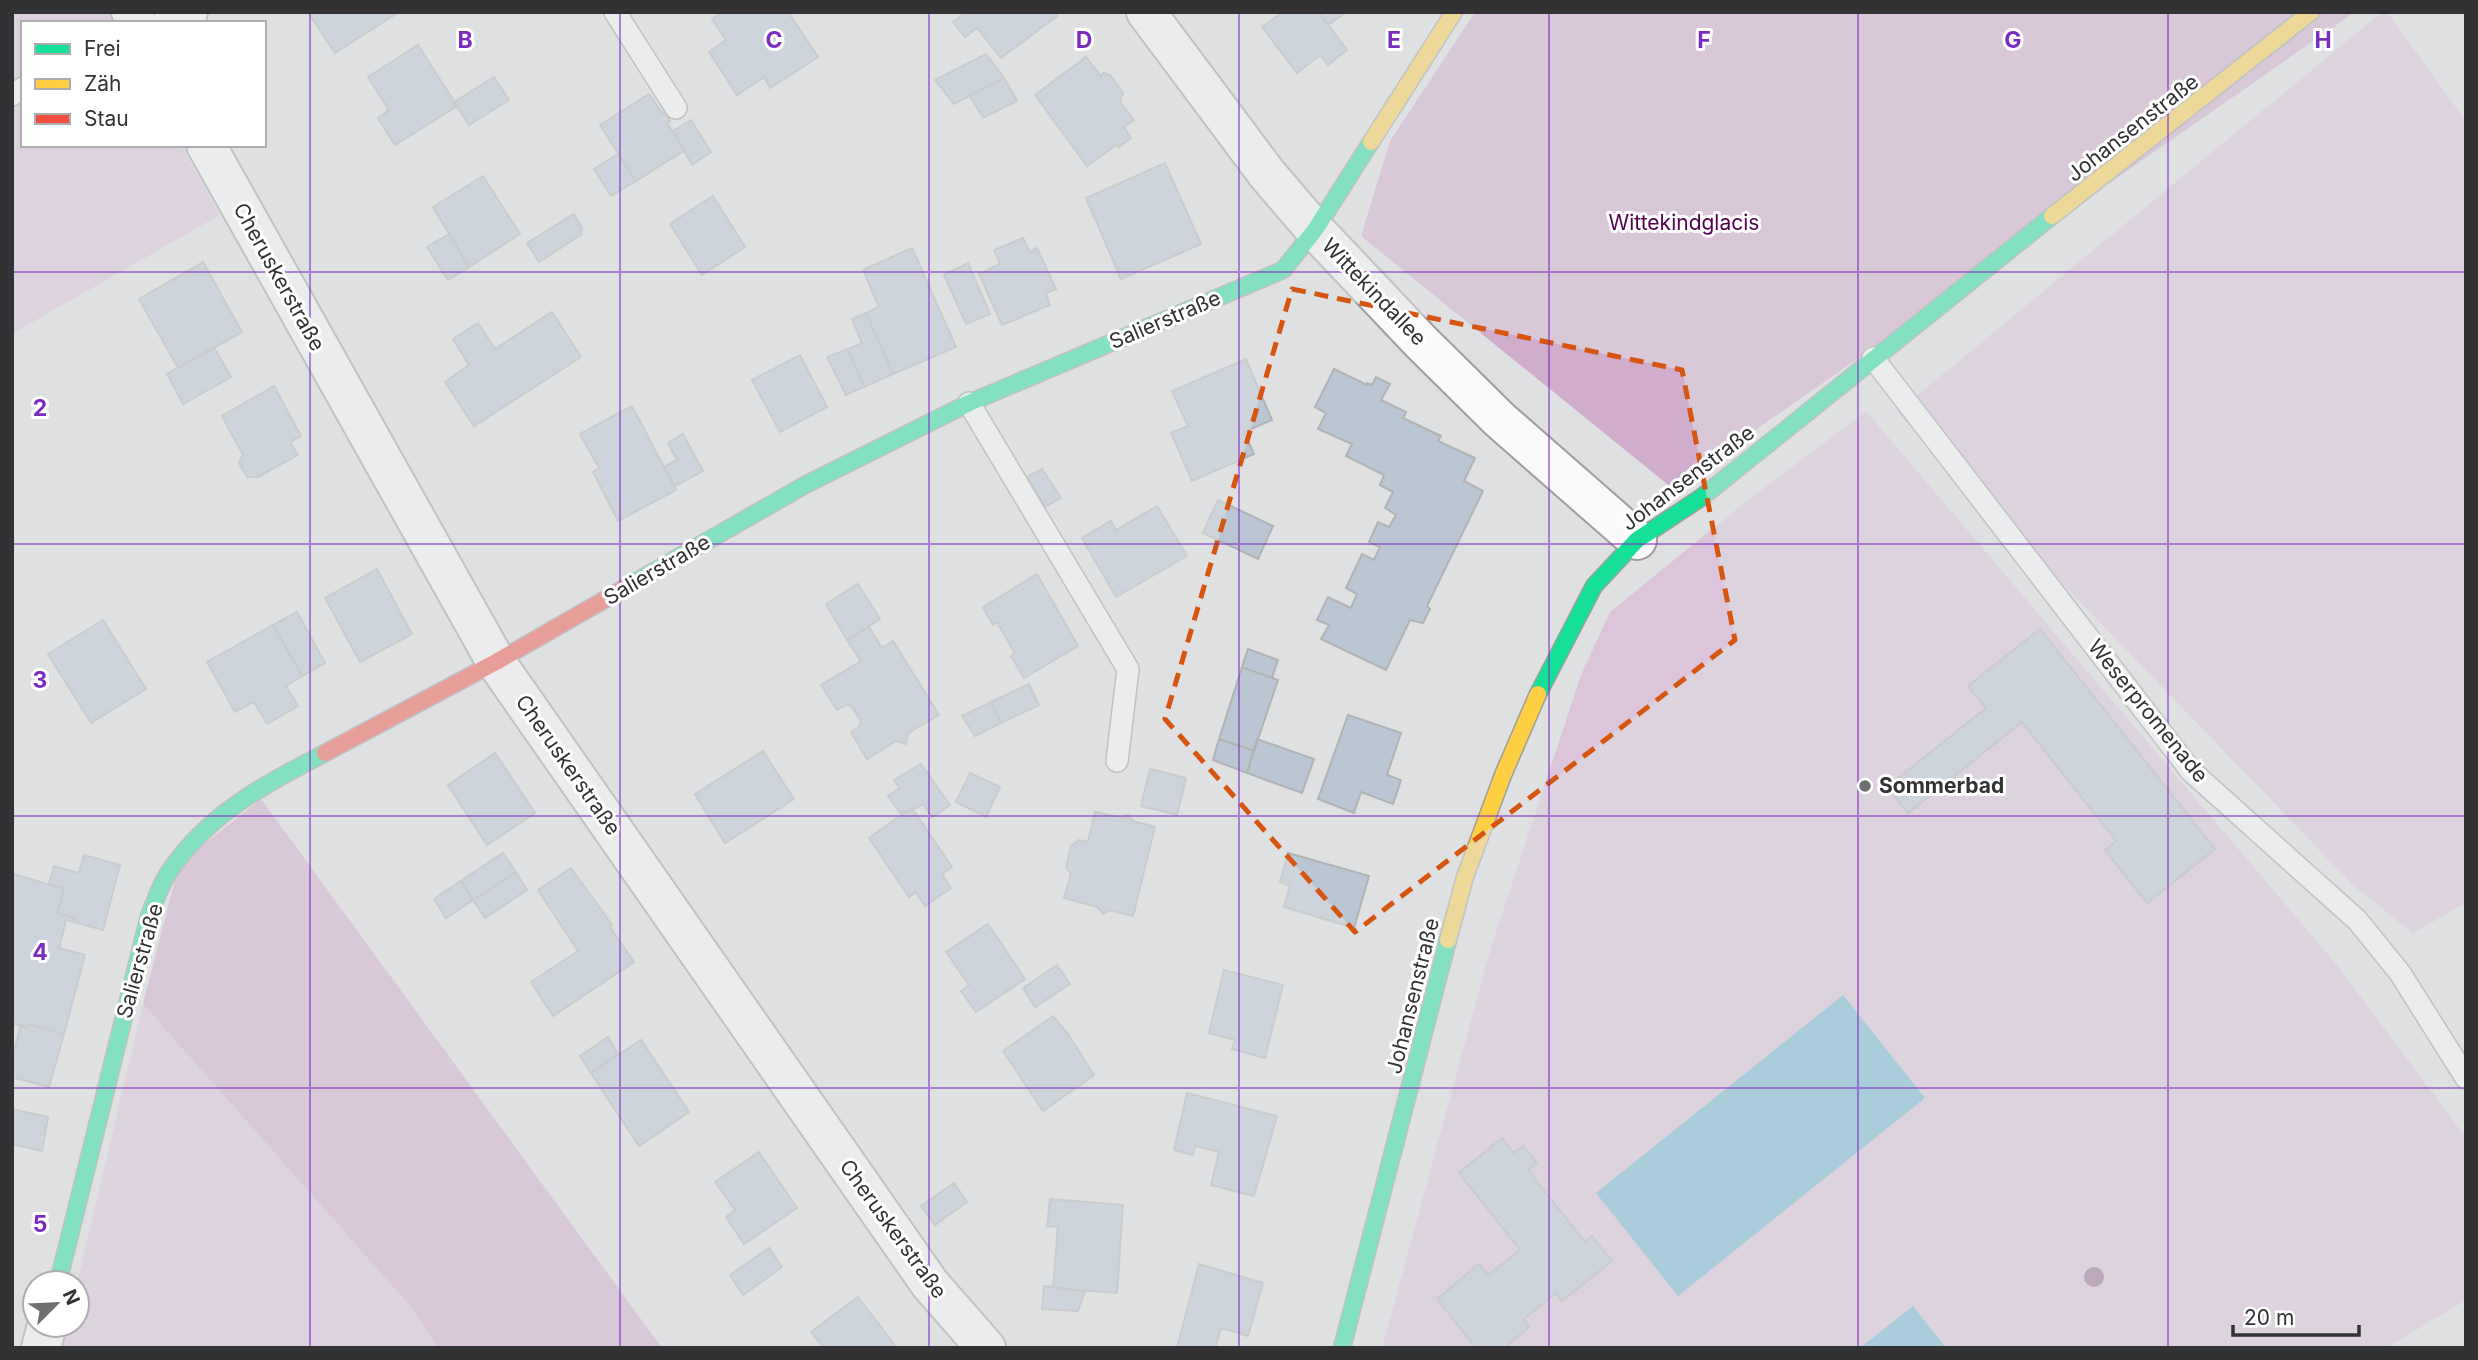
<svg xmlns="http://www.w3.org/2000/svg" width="2478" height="1360" font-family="Inter,sans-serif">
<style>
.green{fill:#dcc4da}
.forest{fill:#d0accd}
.water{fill:#6bb6d3}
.building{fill:#bac6d3;stroke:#b2b3b4;stroke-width:2}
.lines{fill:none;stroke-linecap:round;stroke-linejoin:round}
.lane-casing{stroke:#9e9e9f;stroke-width:24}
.street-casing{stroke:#9e9e9f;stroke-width:42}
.fast-casing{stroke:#9e9e9f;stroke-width:19}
.slow-casing{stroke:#9e9e9f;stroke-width:19}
.jam-casing{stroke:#9e9e9f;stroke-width:19}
.lane{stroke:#fafafb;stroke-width:21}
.street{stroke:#fafafb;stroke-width:38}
.fast{stroke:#16e098;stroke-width:16}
.slow{stroke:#ffcf43;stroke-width:16}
.jam{stroke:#f24e42;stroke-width:16}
.tree{fill:#916591}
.marked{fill:none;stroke:#d65510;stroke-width:5;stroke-dasharray:14 9;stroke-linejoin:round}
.grid{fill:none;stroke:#7b2cbf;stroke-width:2;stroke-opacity:0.55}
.poi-dot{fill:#6f6f71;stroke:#fff;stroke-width:2.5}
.labels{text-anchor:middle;stroke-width:6;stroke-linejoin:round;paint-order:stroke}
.street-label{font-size:21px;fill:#323234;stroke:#fff}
.park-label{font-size:21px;fill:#52004e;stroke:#fff}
.poi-label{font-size:21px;font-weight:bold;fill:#323234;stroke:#fff;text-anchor:start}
.grid-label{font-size:23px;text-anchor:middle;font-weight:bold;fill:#7b2cbf;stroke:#fff;stroke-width:6;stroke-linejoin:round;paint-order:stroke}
</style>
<rect width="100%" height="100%" fill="#dfe0e2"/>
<!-- green -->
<path class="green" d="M12,12h96l6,11h-91v122h158l39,70 -208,119z
M2382,12h5l79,109v782l-53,30 -59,-47 -457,-474z
M1866,411l471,554 129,173v162l-80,48h-1004l109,-401 90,-272 29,-63 139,-113z
M143,1004l267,302 28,42h-380l6,-23h13v-42z"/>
<!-- forest -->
<path class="forest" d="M1475,12h880l-683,476 -311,-252 29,-95z
M261,799l401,549h-224l-28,-42 -267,-302 36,-140z"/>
<!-- water -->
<path class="water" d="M1843,995l82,103 -247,198 -82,-103z
M1913,1306l33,42h-86z"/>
<!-- building -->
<path class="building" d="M308,12h91l-64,41z
M722,12h66l30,45 -48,31 -6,-11 -27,18 -28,-43 17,-12 -14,-21z
M966,12h88l3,4 -56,42 -24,-30 -12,9 -12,-15z
M1283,12h36l28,38 -19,15 -8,-10 -23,18 -35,-46z
M1319,12h26v1l-17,12z
M418,45l39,61 -62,39 -17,-27 11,-8 -21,-33z
M986,54l18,24 -50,26 -19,-24z
M1086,57l15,19 2,-3 7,2 13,18 -3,9 14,18 -10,7 7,11 -12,9 -3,-2 -29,21 -52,-71z
M494,77l15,23 -40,25 -15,-23z
M1004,78l13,23 -34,17 -13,-22z
M649,94l13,19 2,-1 6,9 -3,2 18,27 -49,31 -36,-56z
M691,120l20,32 -19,13 -19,-34z
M618,154l18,27 -25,15 -17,-27z
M1165,163l36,81 -80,35 -35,-81z
M483,176l37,58 -51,33 -36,-60z
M713,196l32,51 -43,28 -32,-51z
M574,214l8,14 -1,7 -42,27 -12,-19z
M449,234l20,33 -21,13 -21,-33z
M1023,238l7,14 7,-4 19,41 -10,4 4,12 -48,20 -23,-51 21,-10 -6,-14z
M912,248l44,99 -63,27 -27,-61 13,-6 -16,-37z
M203,262l39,70 -64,36 -39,-69z
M968,263l22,51 -24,10 -22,-49z
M552,312l29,45 -107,69 -29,-44 24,-17 -16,-26 25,-16 17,26z
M866,313l27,61 -29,13 -16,-38 14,-6 -10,-24z
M214,347l17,30 -48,27 -16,-30z
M848,349l16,38 -18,8 -19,-38z
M800,355l27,52 -47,25 -28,-52z
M1246,359l26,61 -28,12 10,22 -62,27 -21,-48 17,-7 -16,-35z
M1334,369l33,16v-2l5,2 4,-8 14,7 -9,16 25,12 -3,6 38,18 -3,5 37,17 -11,23 19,10 -56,115 3,3 -7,14 -13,-3 -24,50 -65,-31 8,-14 -12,-5 11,-23 23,11 6,-14 -11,-6 16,-34 12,6 6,-13 -11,-5 9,-20 11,5 7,-12 -11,-7 8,-16 -13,-7 4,-10 -38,-19 6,-12 -34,-15 8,-16 -11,-6z
M274,386l27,50 -11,6 8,13 -40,22h-11l-8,-14 4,-8 -21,-39z
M632,406l44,84 -58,31 -25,-49 6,-4 -19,-34z
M683,434l20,37 -28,15 -11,-19 13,-7 -9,-17z
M1042,469l19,29 -16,9 -18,-30z
M1218,500l55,26 -15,33 -55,-26z
M1157,506l30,50 -71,41 -34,-59 29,-17 5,9z
M377,569l35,65 -52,28 -35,-64z
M1037,574l41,72 -54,32 -13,-22 4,-3 -18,-31 -4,3 -10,-18z
M858,584l22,35 -33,21 -21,-36z
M297,612l28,51 -23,13 -29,-51z
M103,620l43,69 -55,34 -43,-69z
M273,625l29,51 -16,10 12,20 -31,18 -13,-22 -19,10 -28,-50z
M869,627l13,21 11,-7 46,74 -31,18 -2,11 -10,-3 -29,18 -16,-27 8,-5 2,-6 -10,-15 -5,-1 -9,5 -16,-25 40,-24 -14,-21z
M2040,629l175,220 -68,54 -42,-53 11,-9 -94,-119 -114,91 -21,-26 99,-79 -18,-22z
M1248,649l30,11 -6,18 -30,-11z
M1242,667l36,13 -24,71 -35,-12z
M1029,684l10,21 -38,18 -10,-21z
M991,702l10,21 -26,13 -13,-20z
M1348,715l53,18 -14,42 14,5 -8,24 -32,-12 -7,21 -36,-14z
M1219,739l35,12 -7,22 -34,-13z
M1257,739l57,20 -12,34 -55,-20z
M763,751l31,48 -69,44 -30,-49z
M495,753l40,60 -48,32 -39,-60z
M921,764l29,41 -18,12 -9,-13 -21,11 -14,-19 12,-8 -6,-8z
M1150,769l36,9 -9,37 -36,-9z
M970,773l30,14 -14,30 -30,-15z
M912,808l40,59 -10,7 9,14 -26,18 -9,-14 -7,5 -40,-59z
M1095,812l27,6 6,-3 5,6 22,6 -22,89 -23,-6 -7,4 -5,-7 -34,-9 7,-24 -5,-7 5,-21 8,-6 9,2z
M503,853l13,19 -43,28 -12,-19z
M1288,853l81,23 -15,52 -70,-21 6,-21 -10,-4z
M84,855l36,10 -17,65 -29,-8 1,-4 -18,-5 7,-24 -15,-5 5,-18 25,7z
M571,868l41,57 -2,2 24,35 -81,54 -22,-34 47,-31 -40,-61z
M516,872l11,18 -42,28 -12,-18z
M13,874l51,15 -7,24 18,5 -1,4 -8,-2 -7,28 26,7 -21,79 -37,-10 -1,3 -14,-4z
M461,881l12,19 -27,18 -12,-19z
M988,924l37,55 -49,33 -15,-21 8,-6 -23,-33z
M1057,965l13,19 -35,23 -12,-19z
M1224,970l59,15 -18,73 -33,-9 3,-9 -26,-7z
M1053,1016l15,18 26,41 -51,36 -40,-60z
M27,1024l37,10 -15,53 -37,-10v-18l9,-34 5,2z
M608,1037l10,17 -27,19 -11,-17z
M641,1040l48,72 -50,34 -48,-73z
M1187,1093l90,23 -23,80 -43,-11 8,-33 -24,-6 -2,9 -19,-5z
M12,1109l36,8 -6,34 -30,-7z
M1502,1138l12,15 9,-7 14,17 -9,7 57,72 7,-6 20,25 -50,40 -6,-8 -32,26 5,8 -25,21h-28l-39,-49 42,-35 9,11 32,-25 -61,-77z
M759,1152l38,56 -53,36 -18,-27 9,-7 -20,-28z
M954,1183l13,19 -32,23 -14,-19z
M1050,1199l73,6 -6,88 -64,-5 5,-61 -11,-1z
M769,1248l13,19 -39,28 -13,-20z
M1199,1264l64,19 -15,53 -27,-8 -6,20h-38z
M1044,1286l41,5 -7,20 -36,-2z
M858,1297l39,51h-73l-13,-16z"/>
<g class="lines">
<defs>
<path id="lane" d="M615,12l61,96
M12,95l11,-7
M1873,358l318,413 166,149 43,53 66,105
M969,403l159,266 -11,92"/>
<path id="street" d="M131,12l6,11
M1146,12l121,162 48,56 106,112 79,78 137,120
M172,23l16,-11
M206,145l290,517 434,622 56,64
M41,1348l6,-23"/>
<path id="fast" d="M630,585l175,-100 164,-82 314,-133 32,-40 56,-88
M1538,694l56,-108 43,-46 65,-43 350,-281
M58,1283l91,-367c6,-14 11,-31 20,-44 40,-59 95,-87 156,-119
M1342,1348l106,-408"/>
<path id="slow" d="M1371,142l83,-130
M2052,216l259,-204
M1448,940l17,-63 38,-102 35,-81"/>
<path id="jam" d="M325,753l171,-91 134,-77"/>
</defs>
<!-- lane casing -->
<use href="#lane" class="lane-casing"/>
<!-- street casing -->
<use href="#street" class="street-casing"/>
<!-- fast casing -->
<use href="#fast" class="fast-casing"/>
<!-- slow casing -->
<use href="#slow" class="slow-casing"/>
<!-- jam casing -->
<use href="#jam" class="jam-casing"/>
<!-- lane -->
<use href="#lane" class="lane"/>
<!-- street -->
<use href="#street" class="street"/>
<!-- fast -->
<use href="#fast" class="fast"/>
<!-- slow -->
<use href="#slow" class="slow"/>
<!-- jam -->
<use href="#jam" class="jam"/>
</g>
<!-- trees -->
<circle class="tree" cx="2094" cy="1277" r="10"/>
<!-- marked area -->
<path d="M0 0H2478V1360H0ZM1292,289l390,81 53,270 -380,292 -190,-213z" fill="#dfe0e2" fill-opacity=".55" fill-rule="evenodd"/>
<path class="marked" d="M1292,289l390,81 53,270 -380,292 -190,-213z"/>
<!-- grid -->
<path class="grid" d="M310,12v1336M620,12v1336M929,12v1336M1239,12v1336M1549,12v1336M1858,12v1336M2168,12v1336M12,272h2454M12,544h2454M12,816h2454M12,1088h2454"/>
<!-- markers -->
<circle class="poi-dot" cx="1865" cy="786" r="7"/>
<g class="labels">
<!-- street labels -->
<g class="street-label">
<text transform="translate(2133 128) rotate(-38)" y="7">Johansenstraße</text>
<text transform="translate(279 277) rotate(61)" y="7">Cheruskerstraße</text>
<text transform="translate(1374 292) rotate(46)" y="7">Wittekindallee</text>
<text transform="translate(1165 320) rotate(-23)" y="7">Salierstraße</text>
<text transform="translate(1688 478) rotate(-37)" y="7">Johansenstraße</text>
<text transform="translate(657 570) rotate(-30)" y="7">Salierstraße</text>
<text transform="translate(2148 711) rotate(51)" y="7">Weserpromenade</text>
<text transform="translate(568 765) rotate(55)" y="7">Cheruskerstraße</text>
<text transform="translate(140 961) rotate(-74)" y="7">Salierstraße</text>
<text transform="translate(1413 996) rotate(-76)" y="7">Johansenstraße</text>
<text transform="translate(893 1229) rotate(54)" y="7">Cheruskerstraße</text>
</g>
<!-- park labels -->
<g class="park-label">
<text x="1684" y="230">Wittekindglacis</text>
</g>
<!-- poi labels -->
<g class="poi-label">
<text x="1879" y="793">Sommerbad</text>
</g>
</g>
<g class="grid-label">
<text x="465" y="48">B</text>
<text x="774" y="48">C</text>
<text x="1084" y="48">D</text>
<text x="1394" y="48">E</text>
<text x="1704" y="48">F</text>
<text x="2013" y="48">G</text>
<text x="2323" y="48">H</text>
<text x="40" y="416">2</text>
<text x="40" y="688">3</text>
<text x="40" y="960">4</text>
<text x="40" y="1232">5</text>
</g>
<!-- border -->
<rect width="2478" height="1360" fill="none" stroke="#323234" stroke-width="28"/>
<!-- legend -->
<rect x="21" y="21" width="245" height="126" fill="#ffffff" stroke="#adadae" stroke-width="2"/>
<rect x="35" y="44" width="35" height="10" fill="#16e098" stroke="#adadae" stroke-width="2"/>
<text x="84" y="56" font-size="21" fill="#323234">Frei</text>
<rect x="35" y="79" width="35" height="10" fill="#ffcf43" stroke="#adadae" stroke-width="2"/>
<text x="84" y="91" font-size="21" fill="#323234">Zäh</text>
<rect x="35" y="114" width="35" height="10" fill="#f24e42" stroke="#adadae" stroke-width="2"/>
<text x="84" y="126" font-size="21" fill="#323234">Stau</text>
<!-- north arrow -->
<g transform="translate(56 1304) rotate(66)"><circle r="33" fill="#ffffff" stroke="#adadae" stroke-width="2"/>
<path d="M0-5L12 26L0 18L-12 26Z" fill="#6f6f71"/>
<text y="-10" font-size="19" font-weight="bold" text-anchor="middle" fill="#323234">N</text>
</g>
<!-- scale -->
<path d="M2233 1325v10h126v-10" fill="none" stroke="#323234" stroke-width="3.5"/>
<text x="2244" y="1325" font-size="21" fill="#323234" stroke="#ffffff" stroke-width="5" paint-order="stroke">20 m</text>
</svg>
